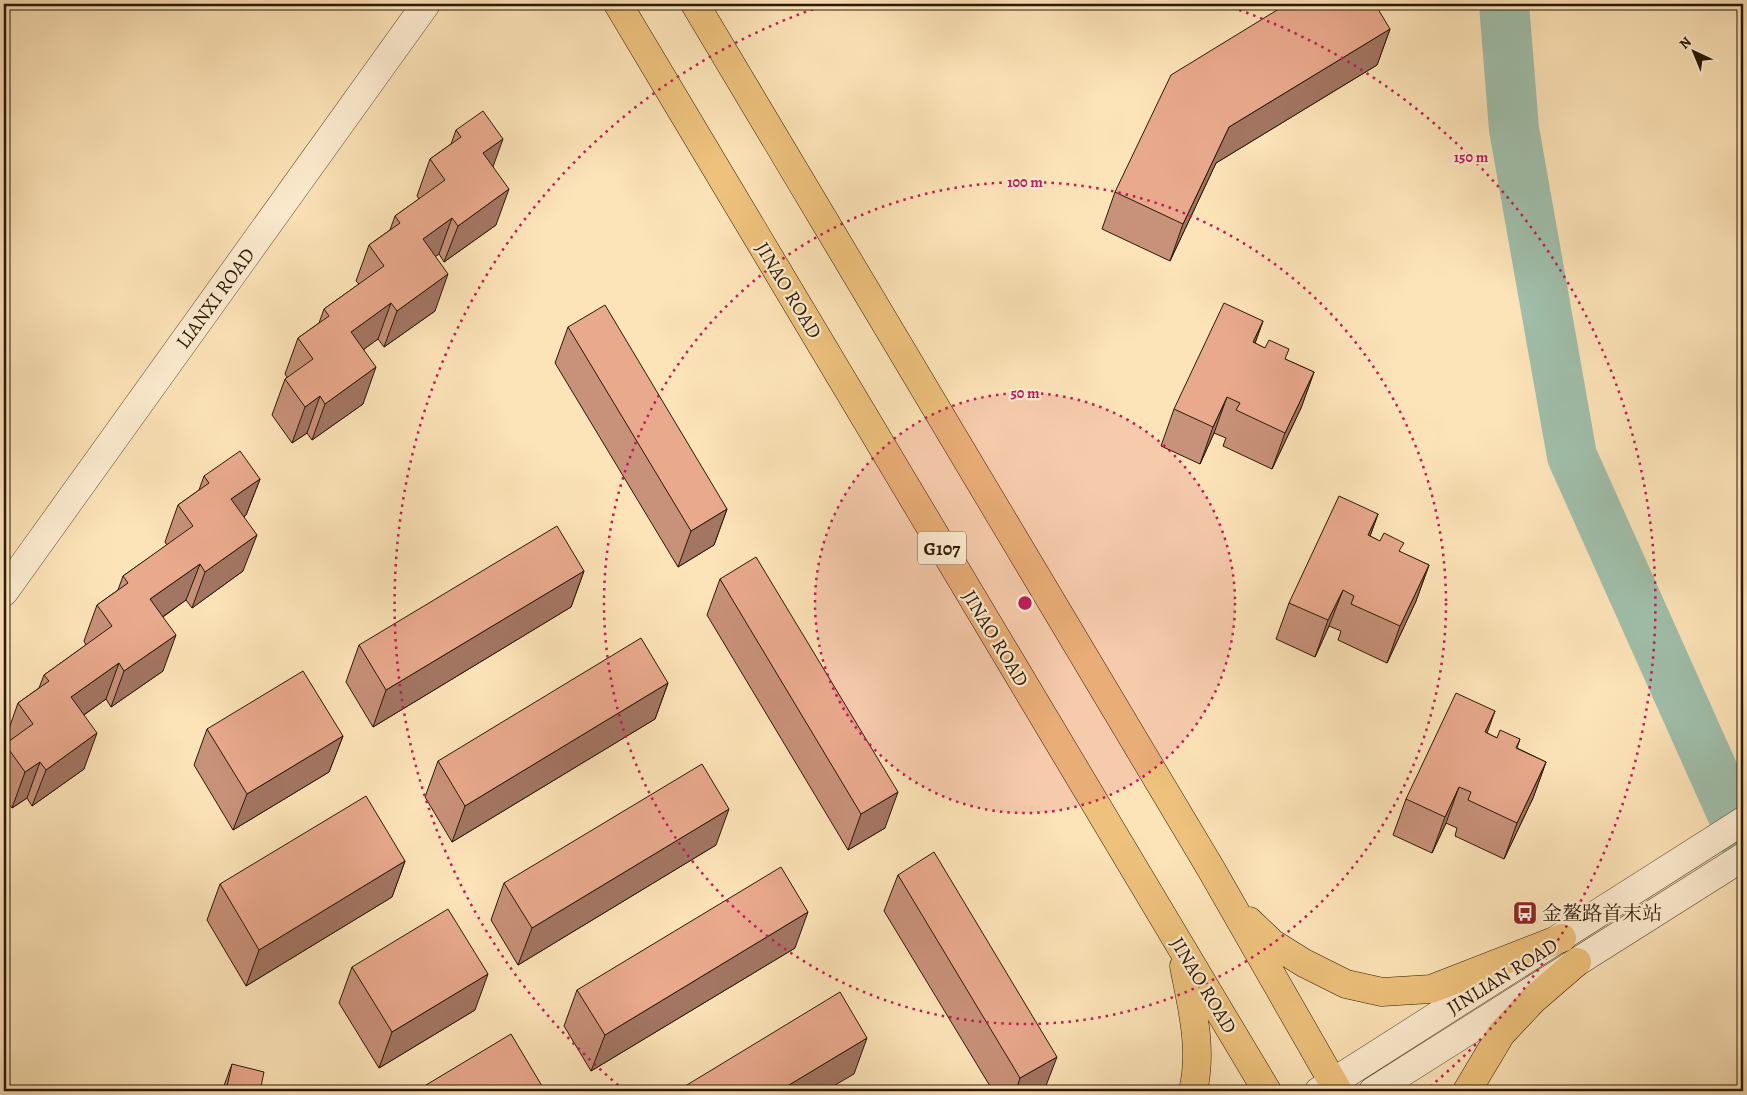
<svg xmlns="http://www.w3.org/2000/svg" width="1747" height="1095" font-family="Alegreya,'Noto Serif SC',serif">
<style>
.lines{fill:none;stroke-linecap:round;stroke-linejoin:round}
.river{stroke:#a0bfab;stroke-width:50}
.minor-casing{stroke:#5e4c30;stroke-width:29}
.tertiary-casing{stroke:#5e4c30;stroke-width:29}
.trunk-casing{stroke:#291903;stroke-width:29}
.minor{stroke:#feedd1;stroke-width:28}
.tertiary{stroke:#feedd1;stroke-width:28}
.trunk{stroke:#eec27c;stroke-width:28}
.wall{fill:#c89179;stroke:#291903}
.shaded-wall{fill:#a37663;stroke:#291903}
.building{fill:#e9a98d;stroke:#291903}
.ring{fill:none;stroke:#c2185b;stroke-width:2.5;stroke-dasharray:2.5 5}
.labels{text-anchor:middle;stroke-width:4.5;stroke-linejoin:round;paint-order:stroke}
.shield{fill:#feedd1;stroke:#695941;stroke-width:1}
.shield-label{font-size:19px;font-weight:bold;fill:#291903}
.street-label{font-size:20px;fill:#291903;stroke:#feedd1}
.poi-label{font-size:20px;fill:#291903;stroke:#feedd1;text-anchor:start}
.centre{fill:#c2185b;stroke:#feedd1;stroke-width:2.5}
.ring-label{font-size:15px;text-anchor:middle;font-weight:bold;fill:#c2185b;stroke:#feedd1;stroke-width:4.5;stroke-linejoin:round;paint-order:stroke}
</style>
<rect width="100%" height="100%" fill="#fde4b8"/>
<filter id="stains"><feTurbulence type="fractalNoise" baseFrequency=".004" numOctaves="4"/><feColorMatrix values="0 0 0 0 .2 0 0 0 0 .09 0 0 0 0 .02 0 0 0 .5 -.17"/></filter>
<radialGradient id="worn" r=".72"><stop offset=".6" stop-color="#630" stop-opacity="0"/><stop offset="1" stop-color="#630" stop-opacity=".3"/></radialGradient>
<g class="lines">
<!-- river -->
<path class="river" d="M1504,4l10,125 58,327 171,382"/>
<defs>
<path id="minor" d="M4,592l422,-588"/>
<path id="tertiary" d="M1319,1091l424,-270
M1373,1091l370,-234"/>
<path id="trunk" d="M618,4l649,1087
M695,4l516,865 127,222
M1249,921l23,22 32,20 42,21 36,8 49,-3 131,-51
M1184,966c8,42 19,83 9,125
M1467,1091l34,-57 32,-34 44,-38"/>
</defs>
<!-- minor casing -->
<use href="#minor" class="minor-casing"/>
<!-- tertiary casing -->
<use href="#tertiary" class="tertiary-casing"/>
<!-- trunk casing -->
<use href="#trunk" class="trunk-casing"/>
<!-- minor -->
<use href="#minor" class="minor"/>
<!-- tertiary -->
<use href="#tertiary" class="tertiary"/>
<!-- trunk -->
<use href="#trunk" class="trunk"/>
</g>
<!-- wall -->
<path class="wall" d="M1390,29l-13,36 -161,98 -46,98 -68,-32 13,-37z
M456,130l37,37 3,58 -52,37 -5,-8 -4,2v55l-51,36 -6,-8 -14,10 -1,55 -51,36 -5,-7 -15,10 -20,-28 13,-36 2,-2 -2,-3 13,-36 21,-15 5,-14 35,-25 -3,-3 13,-36 21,-15 5,-14 24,-17 -2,-3 13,-37 21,-15z
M1263,321l-8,22 30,16 29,13 -13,36 -29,61 -49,-23 3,-8 -12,-5 -14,31 -39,-18 13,-37z
M568,327l159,182 -13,36 -36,22 -123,-204z
M204,476l56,3 -14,36 -2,2 -1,54 -51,37 -6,-8 -23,17v54l-52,36 -5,-8 -22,16v54l-52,37 -5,-8 -15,10 -8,-11v-49l1,-4 2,-1 -2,-3 13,-37 21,-15 5,-13 42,-30 -2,-4 13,-36 21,-15 5,-14 44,-31 -2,-3 13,-37 21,-15z
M1378,514l-8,22 30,16 29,13 -13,36 -29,62 -49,-23 3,-9 -12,-5 -14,31 -39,-18 13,-36z
M584,571l-13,36 -198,120 -27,-45 13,-37z
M720,579l165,249 -37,22 -141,-235z
M668,683l-13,36 -203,123 -27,-45 13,-36z
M207,729l136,7 -14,36 -96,58 -39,-65z
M1487,733l10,5 23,1 -3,9 29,14 -13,36 -29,61 -49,-23 2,-8 -11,-5 -14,30 -39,-18 13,-36z
M716,845l-198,120 -27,-45 13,-37z
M405,861l-13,36 -146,89 -39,-66 13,-36z
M898,875l146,216h-51l-109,-180z
M795,948l-204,123 -27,-45 13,-36z
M352,967l123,43 -96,58 -40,-65z
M232,1064l28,27h-38z"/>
<!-- shaded-wall -->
<path class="shaded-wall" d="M1390,29l-13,36 -161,98 -46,98 13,-37 46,-97z
M503,139l-13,36 -7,-22z
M509,189l-13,36 -52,37 14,-36z
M452,218l-13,36 -29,21 13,-36z
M448,274l-13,37 -51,36 13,-36z
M391,303l-13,36 -40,29 13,-36z
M1263,321l-13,36 3,-15z
M376,367l-13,37 -51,36 13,-36z
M1314,372l-13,36 -29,61 13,-36z
M320,396l-13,37 -15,10 13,-36z
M1227,397l-13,36 -14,31 13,-37z
M260,479l-14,36 -28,20 13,-36z
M727,509l-13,36 -36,22 13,-36z
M1378,514l-13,36 3,-15z
M257,535l-14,36 -51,37 13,-36z
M200,564l-14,36 -49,35 13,-36z
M1429,565l-13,36 -29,62 13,-37z
M584,571l-13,36 -198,120 13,-37z
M1343,590l-14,36 -14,31 13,-37z
M176,635l-13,36 -52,36 13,-36z
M119,663l-13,36 -48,34 13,-36z
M668,683l-13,36 -203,123 13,-36z
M1495,711l-13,36 3,-15z
M97,733l-13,36 -52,37 14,-36z
M343,736l-14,36 -96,58 14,-36z
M40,762l-13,36 -15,10 13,-36z
M1546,762l-13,36 -29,61 13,-36z
M1459,787l-13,36 -14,30 13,-36z
M898,792l-13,36 -37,22 13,-36z
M729,809l-13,36 -198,120 14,-37z
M405,861l-13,36 -146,89 13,-36z
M808,912l-13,36 -204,123 14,-36z
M488,974l-13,36 -96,58 13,-36z
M867,1038l-13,36 -29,17h-46z
M1057,1057l-13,34h-28l4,-13z"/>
<!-- building -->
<path class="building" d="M1287,4h88l15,25 -161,98 -46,97 -68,-32 56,-117z
M483,111l20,28 -20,14 26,36 -51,37 -6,-8 -29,21 25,35 -51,37 -6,-8 -40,29 25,35 -51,37 -5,-8 -15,11 -20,-28 28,-20 -15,-21 31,-22 -5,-7 60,-43 -15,-21 31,-22 -5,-7 50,-36 -15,-21 31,-22 -5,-7z
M1224,303l39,18 -10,21 12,6 4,-8 20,9 -4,10 29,13 -29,61 -49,-23 4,-7 -13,-6 -14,30 -39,-18z
M605,305l122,204 -36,22 -123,-204z
M240,451l20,28 -29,20 26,36 -52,37 -5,-8 -50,35 26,36 -52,36 -5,-8 -48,34 26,36 -51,37 -6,-8 -15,10 -20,-28 28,-20 -15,-21 31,-22 -5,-6 68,-49 -15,-21 31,-22 -5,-7 70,-50 -15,-21 31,-22 -5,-7z
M1339,496l39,18 -10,21 12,6 4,-8 20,10 -5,8 30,14 -29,61 -49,-22 3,-8 -11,-6 -15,30 -39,-17z
M557,526l27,45 -198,119 -27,-45z
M756,557l142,235 -37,22 -141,-235z
M641,638l27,45 -203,123 -27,-45z
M303,671l40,65 -96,58 -40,-65z
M1456,693l39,18 -10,21 12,6 3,-8 20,9 -4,9 30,14 -29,61 -49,-23 3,-8 -12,-5 -14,30 -39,-18z
M702,764l27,45 -197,119 -28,-45z
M366,796l39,65 -146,89 -39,-66z
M934,852l123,205 -37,21 -122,-203z
M781,867l27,45 -203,123 -28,-45z
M448,909l40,65 -96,58 -40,-65z
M840,992l27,46 -88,53h-102z
M511,1034l34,57h-129z
M232,1064l32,8 -4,19h-34z"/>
<!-- distance rings -->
<circle cx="1025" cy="603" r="210" fill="#c2185b" fill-opacity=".12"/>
<g class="ring">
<circle cx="1025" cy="603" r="210"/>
<circle cx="1025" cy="603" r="421"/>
<path d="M624 1090A631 631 0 0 1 825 5M1225 5A631 631 0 0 1 1426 1090"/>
</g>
<!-- icons -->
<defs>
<symbol id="bus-square" viewBox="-11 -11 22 22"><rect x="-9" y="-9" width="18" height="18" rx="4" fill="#8f2418" stroke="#feedd1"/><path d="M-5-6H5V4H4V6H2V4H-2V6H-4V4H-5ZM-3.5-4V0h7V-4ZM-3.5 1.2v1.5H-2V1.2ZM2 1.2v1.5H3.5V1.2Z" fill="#fff"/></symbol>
</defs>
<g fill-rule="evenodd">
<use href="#bus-square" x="1511" y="899" width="28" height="28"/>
</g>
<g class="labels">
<!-- shield labels -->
<rect class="shield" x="918" y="531.5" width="48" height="33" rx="4"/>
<g class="shield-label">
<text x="942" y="555">G107</text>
</g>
<!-- street labels -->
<g class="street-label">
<text transform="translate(789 290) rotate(59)" y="7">JINAO ROAD</text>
<text transform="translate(215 298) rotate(-54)" y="7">LIANXI ROAD</text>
<text transform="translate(996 638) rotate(59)" y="7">JINAO ROAD</text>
<text transform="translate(1502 976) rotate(-32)" y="7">JINLIAN ROAD</text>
<text transform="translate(1204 985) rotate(59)" y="7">JINAO ROAD</text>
</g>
<!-- poi labels -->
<g class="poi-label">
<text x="1542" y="920">金鳌路首末站</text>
</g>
</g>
<circle cx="1025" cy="603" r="8" class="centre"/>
<g class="ring-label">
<text x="1471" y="162">150 m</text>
<text x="1025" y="187">100 m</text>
<text x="1025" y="398">50 m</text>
</g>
<!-- margin -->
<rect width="1747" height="1095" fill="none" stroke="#fde4b8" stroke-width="20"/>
<rect x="5" y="5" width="1737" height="1085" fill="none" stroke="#291903" stroke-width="2.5"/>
<rect x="10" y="10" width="1727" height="1075" fill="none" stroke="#291903"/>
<!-- north arrow -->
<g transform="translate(1694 52) rotate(316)" stroke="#feedd1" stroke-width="4" paint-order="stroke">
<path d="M0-4L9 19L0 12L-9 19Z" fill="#291903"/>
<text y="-8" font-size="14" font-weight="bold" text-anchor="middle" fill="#291903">N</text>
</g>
<rect width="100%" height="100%" filter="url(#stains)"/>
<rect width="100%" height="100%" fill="url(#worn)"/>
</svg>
